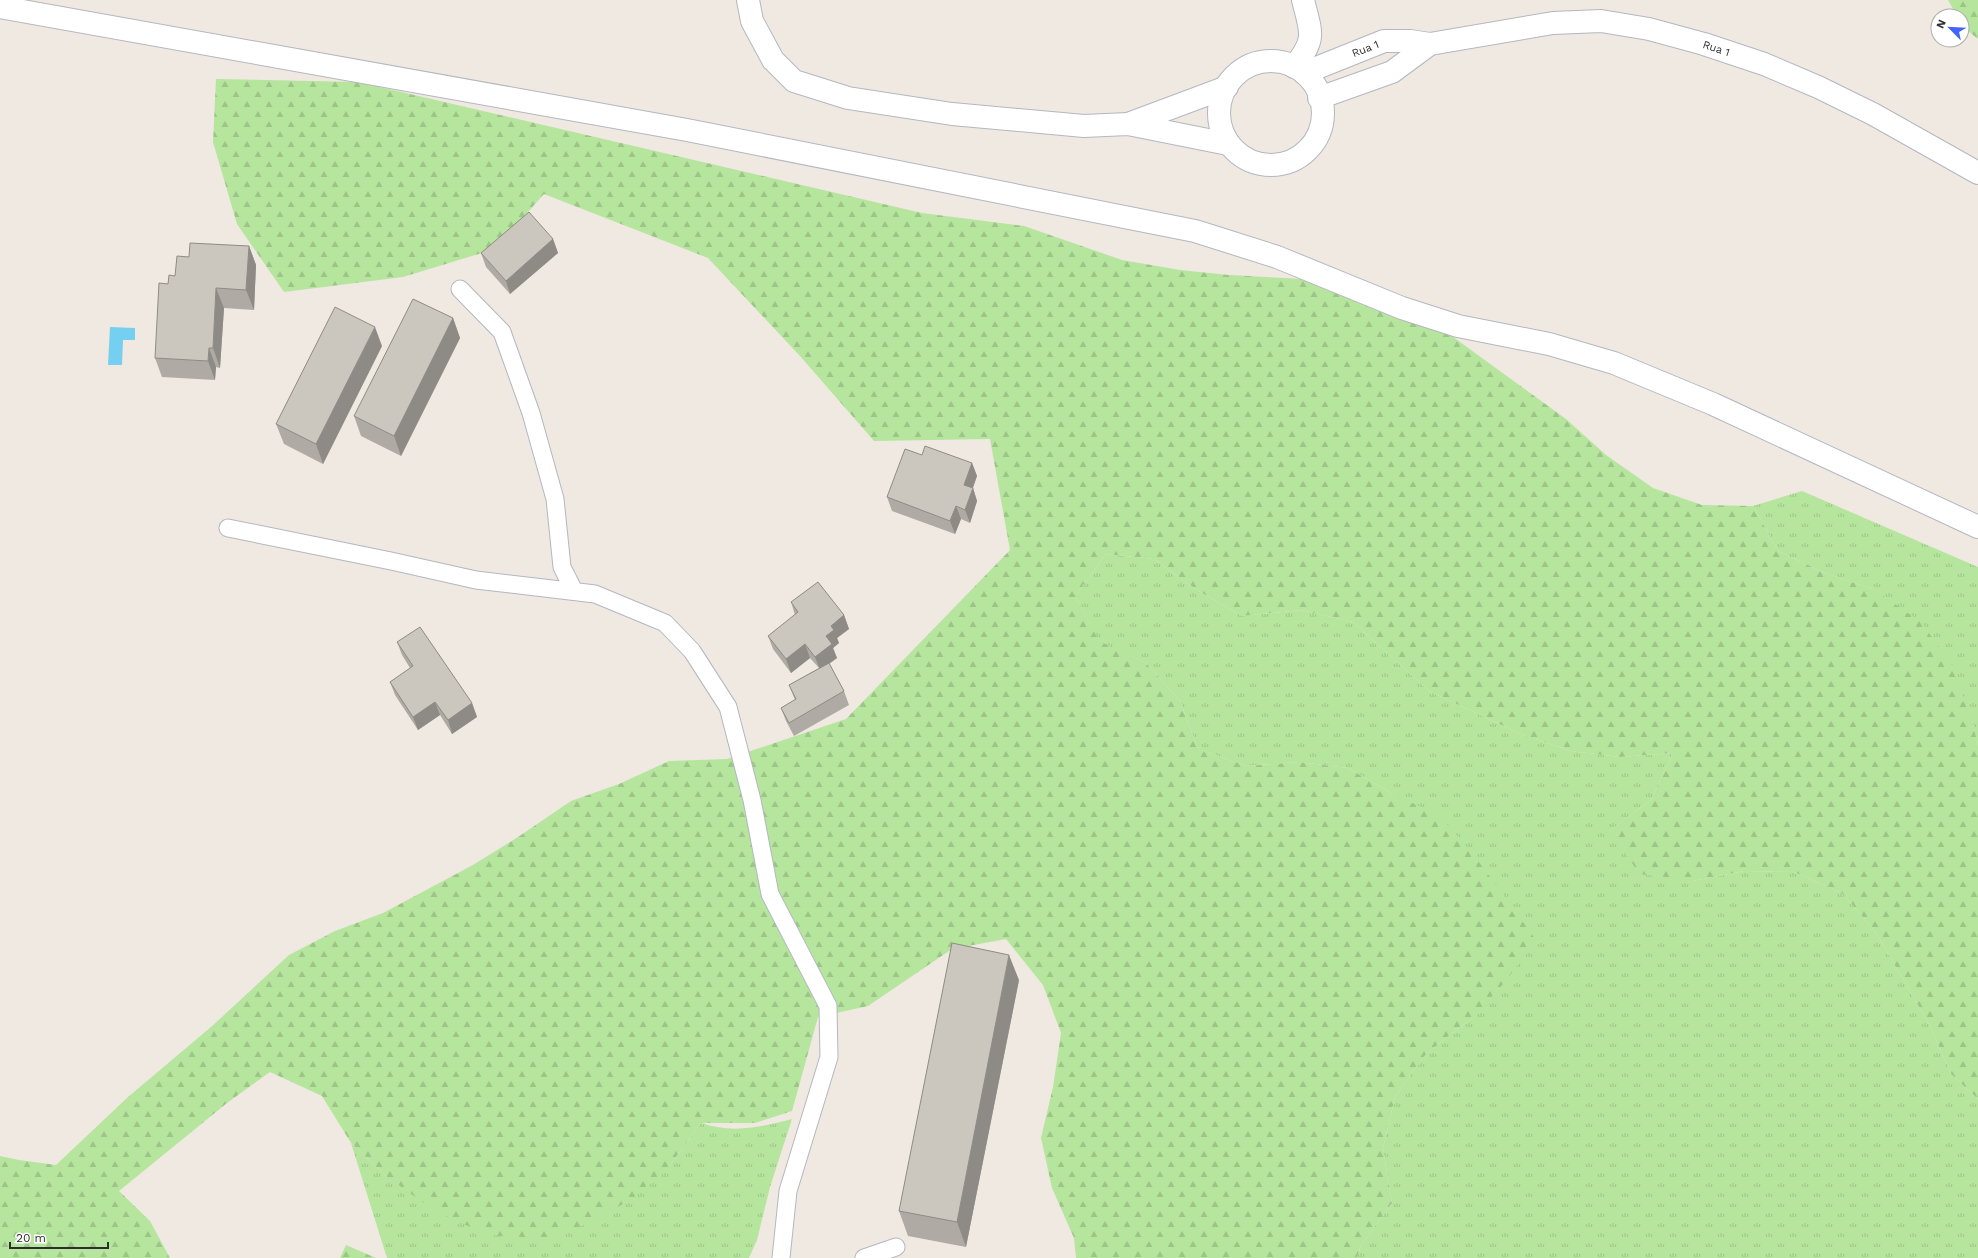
<svg xmlns="http://www.w3.org/2000/svg" width="1978" height="1258" font-family="'Work Sans',sans-serif">
<style>
.grass{fill:url(#grass-tufts)}
.forest{fill:url(#forest-firs)}
.water{fill:#75cff0}
.lines{fill:none;stroke-linecap:round;stroke-linejoin:round}
.lane-casing{stroke:#b4b7c1;stroke-width:19}
.street-casing{stroke:#b4b7c1;stroke-width:24}
.lane{stroke:#fff;stroke-width:17}
.street{stroke:#fff;stroke-width:22}
.wall{fill:#afaba4}
.shaded-wall{fill:#8e8b86}
.building{fill:#cbc7bf;stroke:#8e8b86}
.labels{text-anchor:middle;stroke-width:3;stroke-linejoin:round;paint-order:stroke}
.street-label{font-size:11px;fill:#2e2e2e;stroke:#fff}
</style>
<defs>
<pattern id="grass-tufts" width="24" height="20" patternUnits="userSpaceOnUse"><rect width="24" height="20" fill="#b6e59e"/><path d="M3 7l-1-3M5 7V3M7 7l1-3M15 17l-1-3M17 17v-4M19 17l1-3" fill="none" stroke="#9dc588"/></pattern>
<pattern id="forest-firs" width="22" height="20" patternUnits="userSpaceOnUse"><rect width="22" height="20" fill="#b6e59e"/><path d="M5 1l3.5 6h-7zM16 11l3.5 6h-7z" fill="#9dc588"/></pattern>
</defs>
<rect width="100%" height="100%" fill="#efe9e1"/>
<!-- grass -->
<path class="grass" d="M1802,491l176,76v178l-6,-25 -99,-131 -48,-16 -47,-22 -25,-45z
M1106,554l48,5 43,31 45,26 59,-6 52,12 76,69 94,44 48,16 49,6 53,-4 -22,47 -42,31 84,50 51,-10 50,1 48,21 33,38 54,93 22,50 27,25v159h-621l4,-13 31,-42 -9,-55 12,-51 31,-43 46,-36 -79,-224 -45,-26 -49,-6 -52,4 -49,-17 -18,-48 -34,-38 -47,-21 -24,-46z
M792,1119l-22,68 -13,53 -8,18h-362l-36,-115 36,34 283,-12 31,-42c32,11 60,4 91,-4z"/>
<!-- forest -->
<path class="forest" d="M1948,0h30v39l-16,-13v-10h-5z
M216,79l142,3 564,131 102,13 98,34 58,10 49,5 111,6 98,45 128,93 40,36 47,33 49,17 51,1 25,45 47,22 48,16 48,33 31,43 20,55 6,25v354l-27,-25 -22,-50 -54,-93 -33,-38 -48,-21 -50,-1 -51,10 -53,-7 -31,-43 42,-31 22,-47 -53,4 -49,-6 -48,-16 -94,-44 -76,-69 -52,-12 -59,6 -45,-26 -43,-31 -48,-5 -31,42 24,45 47,22 34,38 18,48 49,17 52,-4 49,6 45,26 47,22 33,38 63,86 -31,42 -33,36 -46,36 -31,43 -12,51 9,55 -31,42 -4,13h-281l-2,-20 -22,-50 -11,-50 12,-51 8,-54 -18,-48 -37,-46 -54,10 -84,57 -50,11 -26,94 -37,12h-54l-31,42 -38,34 -45,25 -48,17 -54,-7 -51,-24 -47,-33 -36,-34 -29,-47 -52,-24 -43,31 -108,88 31,30 20,37h-170v-102l19,4 37,5 72,-68 83,-70 78,-72 46,-24 48,-18 90,-48 48,-30 50,-34 48,-17 50,-23 58,-2 119,-40 164,-169 -20,-111 -116,2 -74,-85 -92,-98 -164,-64 -49,55 -92,28 -119,15 -47,-68 -24,-82z
M346,1245l30,13h-36z"/>
<!-- water -->
<path class="water" d="M110,327l25,1v12h-12l-1,25h-14z"/>
<g class="lines">
<defs>
<path id="lane" d="M460,289l42,43 29,81 24,86 7,68 12,24
M228,528l163,33 85,19 119,14 70,29 27,28 36,56 24,93 18,94 58,112 1,51 -41,134 -7,67
M864,1258l32,-11"/>
<g id="street">
<path d="M748,0l4,21 21,39 21,21 54,17 104,16 132,12 44,-2 100,20"/>
<path d="M0,7l687,123 508,101 82,26 125,51 56,18 91,18 65,19 99,41 265,123"/>
<circle cx="1271" cy="113" r="52"/>
<path d="M1294,67c23,-29 17,-34 9,-67"/>
<path id="s1" d="M1304,73l80,-32h26l20,3 123,-21 48,-2 48,8 55,15 60,20 54,23 55,27 105,59"/>
<path d="M1319,98l73,-26 38,-28"/>
<path d="M1128,124l99,-37"/>
</g>
</defs>
<!-- lane casing -->
<use href="#lane" class="lane-casing"/>
<!-- street casing -->
<use href="#street" class="street-casing"/>
<!-- lane -->
<use href="#lane" class="lane"/>
<!-- street -->
<use href="#street" class="street"/>
</g>
<!-- wall -->
<path class="wall" d="M553,239l5,14 -48,41 -24,-27 -5,-14z
M249,246l7,19 -2,45 -30,-2 -4,60 -4,-1 -1,13 -53,-3 -7,-19 13,-74 7,-8 14,-19z
M453,318l7,20 -59,118 -40,-20 -7,-20z
M382,346l-59,118 -39,-20 -8,-20z
M922,455l50,8 5,13 -4,12 4,13 -7,22 -9,-4 -6,15 -63,-23 -5,-14z
M791,602l53,13 5,14 -12,9 2,5 -6,5 4,10 -8,6 15,27 5,14 -55,31 -8,-15 -5,-13 14,-8 -6,-15 30,-17 -9,-10 -19,15 -18,-24 -5,-13 27,-21z
M397,642l75,61 5,14 -25,17 -12,-19 -22,15 -23,-35 -5,-13 20,-14 -8,-13z
M1019,980l-53,267 -58,-11 -9,-25z"/>
<!-- shaded-wall -->
<path class="shaded-wall" d="M553,239l5,14 -48,41 -4,-13z
M249,246l7,19 -2,45 -8,-20z
M216,288l8,20 -4,60 -7,-20z
M453,318l7,20 -59,118 -7,-20z
M375,327l7,19 -59,118 -7,-20z
M209,348l7,19 -1,13 -7,-19z
M972,463l5,13 -8,22 -5,-13z
M973,488l4,13 -7,22 -5,-13z
M956,506l5,13 -6,15 -5,-13z
M844,615l5,14 -12,9 2,5 -6,5 4,10 -17,12 -5,-13 16,-31z
M805,644l5,14 -19,15 -5,-14z
M435,702l5,13 -22,15 -5,-13z
M472,703l5,14 -25,17 -4,-14z
M1009,955l10,25 -53,267 -9,-25z"/>
<!-- building -->
<path class="building" d="M529,212l24,27 -47,42 -25,-28z
M190,243l59,3 -3,44 -30,-2 -3,60h-4l-1,13 -53,-3 4,-75 9,1 1,-9 6,1 2,-20 12,1z
M413,299l40,19 -59,118 -40,-20z
M335,307l40,20 -59,117 -40,-20z
M925,446l47,17 -8,22 9,3 -8,22 -9,-4 -6,15 -63,-24 18,-48 17,6z
M818,582l26,33 -13,11 3,4 -8,6 6,8 -17,13 -10,-13 -19,15 -18,-23 30,-24 -7,-10z
M420,627l52,76 -24,17 -13,-18 -22,15 -23,-35 23,-16 -16,-24z
M829,663l15,28 -55,32 -8,-15 15,-9 -7,-14z
M952,943l57,12 -52,267 -58,-11z"/>
<g class="labels">
<!-- street labels -->
<g class="street-label">
<text dy="4" stroke="none"><textPath href="#s1" startOffset="424">Rua 1</textPath></text>
<text dy="4" stroke="none"><textPath href="#s1" startOffset="66">Rua 1</textPath></text>
</g>
</g>
<!-- north arrow -->
<g transform="translate(1950 28) rotate(294)"><circle r="19" fill="#ffffff" stroke="#ababab"/>
<path d="M0-3L7 15L0 10L-7 15Z" fill="#4264fb"/>
<text y="-6" font-size="11" font-weight="bold" text-anchor="middle" fill="#2e2e2e">N</text>
</g>
<!-- scale -->
<path d="M10 1242v6h98v-6" fill="none" stroke="#2e2e2e" stroke-width="2"/>
<text x="16" y="1242" font-size="12" fill="#2e2e2e" stroke="#ffffff" stroke-width="3" paint-order="stroke">20 m</text>
</svg>
